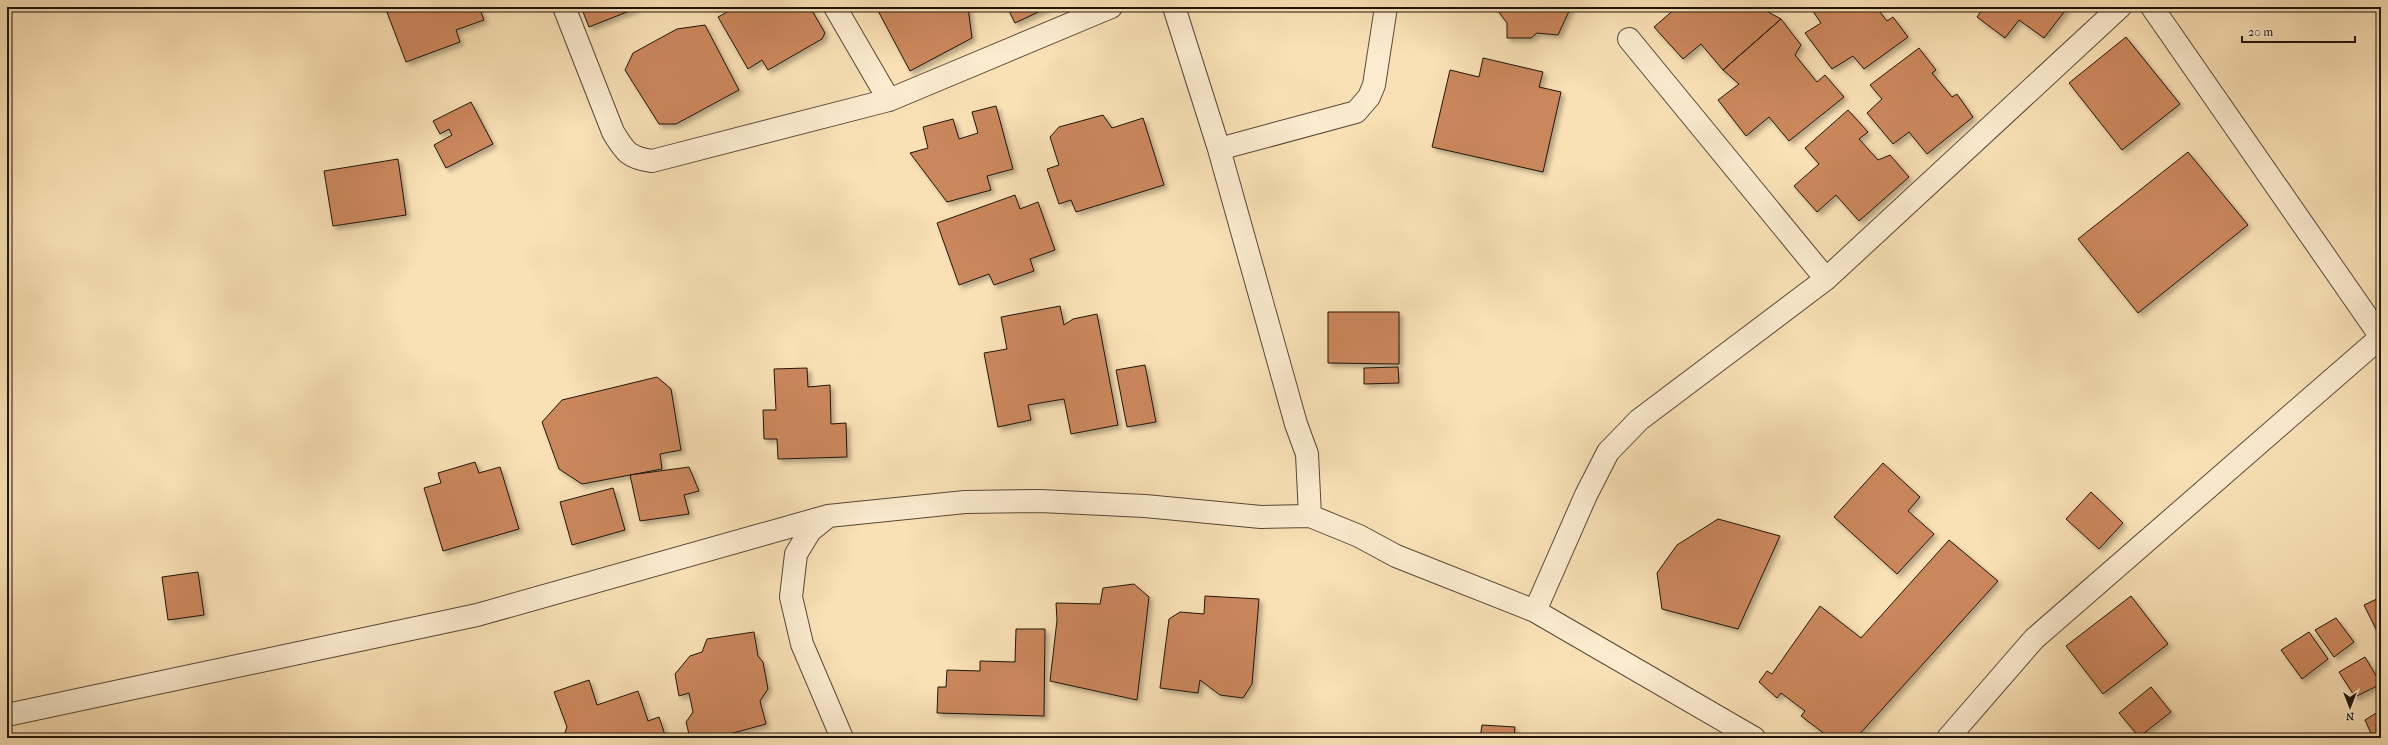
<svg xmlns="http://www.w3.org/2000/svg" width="2388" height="745" font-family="'IM FELL French Canon',serif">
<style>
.building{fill:#cb875c;stroke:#1e150c;filter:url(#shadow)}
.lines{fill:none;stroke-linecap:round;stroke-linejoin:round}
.minor-casing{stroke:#554836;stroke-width:24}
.minor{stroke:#fbebcf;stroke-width:22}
</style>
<defs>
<filter id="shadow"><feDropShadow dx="3.5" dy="3.5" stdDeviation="2" flood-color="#0004"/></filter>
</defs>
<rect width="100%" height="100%" fill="#f9e0b5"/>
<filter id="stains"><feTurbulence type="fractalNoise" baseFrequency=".005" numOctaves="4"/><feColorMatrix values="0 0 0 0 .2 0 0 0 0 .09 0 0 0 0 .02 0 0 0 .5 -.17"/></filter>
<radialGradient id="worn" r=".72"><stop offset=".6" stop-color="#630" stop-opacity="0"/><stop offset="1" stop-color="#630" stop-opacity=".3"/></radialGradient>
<!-- building -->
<path class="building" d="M385,7h94l5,13 -28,10 4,12 -54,20z
M581,7h56v1l-48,19z
M736,7h74l15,26 -3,6 -54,31 -6,-10 -14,9 -30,-52z
M876,7h92l4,31 -62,33z
M1007,7h42l-34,16z
M1495,7h76l-13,28 -21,-2 -6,5h-24v-15z
M1677,7h82l22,12 -58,51 -22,-26 -18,15 -29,-32z
M1810,7h66l11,14 6,-4 15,20 -44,32 -11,-13 -21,13 -27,-36 16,-10z
M1984,7h84l-24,31 -25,-18 -14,18 -28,-21z
M1781,19l20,26 -6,10 22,27 8,-7 19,22 -55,44 -20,-24 -23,19 -28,-36 21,-16 -16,-14z
M705,25l34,65 -63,34h-17l-34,-54 8,-17 44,-24z
M2126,37l54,67 -58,46 -53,-67z
M1919,48l17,22 -4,3 20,24 5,-3 16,23 -46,37 -18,-22 -16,12 -26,-31 15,-14 -12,-14z
M1483,58l60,14 -4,15 22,5 -18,80 -111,-25 18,-77 29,7z
M471,102l22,42 -47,24 -12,-23 18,-10 -3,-6 -9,5 -7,-13z
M996,106l17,63 -26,7 4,14 -44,12 -37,-49 18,-5 -5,-21 30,-8 6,20 19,-6 -6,-21z
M1848,110l20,22 -9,7 19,21 12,-5 19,22 -50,44 -23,-26 -19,17 -23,-26 25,-22 -14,-16z
M1103,115l9,13 31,-10 21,67 -88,27 -5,-12 -12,4 -12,-35 12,-4 -9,-28 9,-10z
M2188,152l60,73 -110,88 -60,-74z
M398,159l8,56 -73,11 -9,-55z
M1015,195l5,14 18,-7 17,48 -25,9 4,12 -40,14 -5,-11 -30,11 -22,-62z
M1060,306l4,19 9,-6 24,-5 21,111 -47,9 -7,-35 -36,6 3,15 -33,7 -14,-74 23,-4 -6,-32z
M1328,312h71v52l-71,-1z
M1145,365l11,57 -29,5 -11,-57z
M1398,367l1,16 -35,1v-16z
M807,368l1,19 22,-2 1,39 15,-1 1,34 -69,2 -1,-20h-13l-1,-29h13l-2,-41z
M657,377l14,12 10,61 -21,4 2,15 -80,15 -23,-15 -17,-47 20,-22z
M475,462l4,11 21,-6 19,62 -76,22 -19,-63 17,-5 -3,-10z
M1883,463l37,34 -12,14 26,23 -37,40 -63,-57z
M689,467l10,24 -15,4 5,19 -49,7 -10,-46z
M613,488l12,42 -53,15 -12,-43z
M2091,492l32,31 -24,26 -33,-30z
M1718,519l62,17 -42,93 -76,-20 -5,-36 20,-28z
M1949,540l49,41 -142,157h-26l-29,-22 4,-5 -24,-18 -4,5 -18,-16 8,-11 5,3 48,-68 41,32z
M198,572l6,43 -36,5 -6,-43z
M1134,584l15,13 -12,103 -87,-19 7,-61 -1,-17 44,1 3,-16z
M1205,596l54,3 -7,85 -9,14 -23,-3 -20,-15 -2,13 -38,-5 9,-69 11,-7 24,2z
M2131,596l37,48 -65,50 -37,-48z
M2381,597v42l-17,-34z
M2336,618l18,24 -20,15 -19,-27z
M1016,629h29l-1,87 -107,-3 1,-26h8l1,-17 33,1v-10l35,1z
M754,632l4,24 5,6 5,27 -8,12 6,23 -51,14h-25l-4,-16 7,-10 -4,-19 -10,3 -4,-22 15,-18 12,-4 5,-13z
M2309,632l19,27 -26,20 -21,-29z
M2365,657l16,27 -26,13 -16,-25z
M589,680l8,25 41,-14 10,30 11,-4 7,21h-103l4,-11 -13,-35z
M2151,687l20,25 -32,25 -20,-24z
M2381,710v28h-8l-8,-18z
M1482,725l33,2 -1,11h-34z"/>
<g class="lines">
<defs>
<path id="minor" d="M564,7l49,125c12,20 16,26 39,29l237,-61 222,-93
M835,7l54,93
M1174,7l45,142 77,275 11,30 3,62 49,20 37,20 139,55 219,127
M2152,7l229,330
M1629,39l197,240
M1219,149l137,-37 13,-15 5,-12 12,-78
M826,518l-16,13 -14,23 -5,43 11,47 40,94
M1535,611l51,-116 22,-43 31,-32 187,-141 294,-272
M7,715l470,-100 351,-99 137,-14 75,-1 105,5 116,11 49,-1
M1948,738l86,-99 347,-302"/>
</defs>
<!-- minor casing -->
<use href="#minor" class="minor-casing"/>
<!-- minor -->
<use href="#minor" class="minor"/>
</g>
<!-- margin -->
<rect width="2388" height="745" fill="none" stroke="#f9e0b5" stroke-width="24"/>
<rect x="8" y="8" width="2372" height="729" fill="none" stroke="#1e150c" stroke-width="2"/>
<rect x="12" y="12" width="2364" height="721" fill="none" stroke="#1e150c"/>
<!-- north arrow -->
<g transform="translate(2350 707) rotate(180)" stroke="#fbebcf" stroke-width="3" paint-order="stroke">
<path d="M0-3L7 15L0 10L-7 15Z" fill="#1e150c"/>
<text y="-6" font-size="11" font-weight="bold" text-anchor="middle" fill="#1e150c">N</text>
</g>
<!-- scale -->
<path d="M2242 36v6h113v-6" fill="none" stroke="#1e150c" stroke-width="2"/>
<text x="2248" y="36" font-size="12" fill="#1e150c" stroke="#fbebcf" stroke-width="3" paint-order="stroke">20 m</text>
<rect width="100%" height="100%" filter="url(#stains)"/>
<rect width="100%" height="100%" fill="url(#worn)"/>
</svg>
